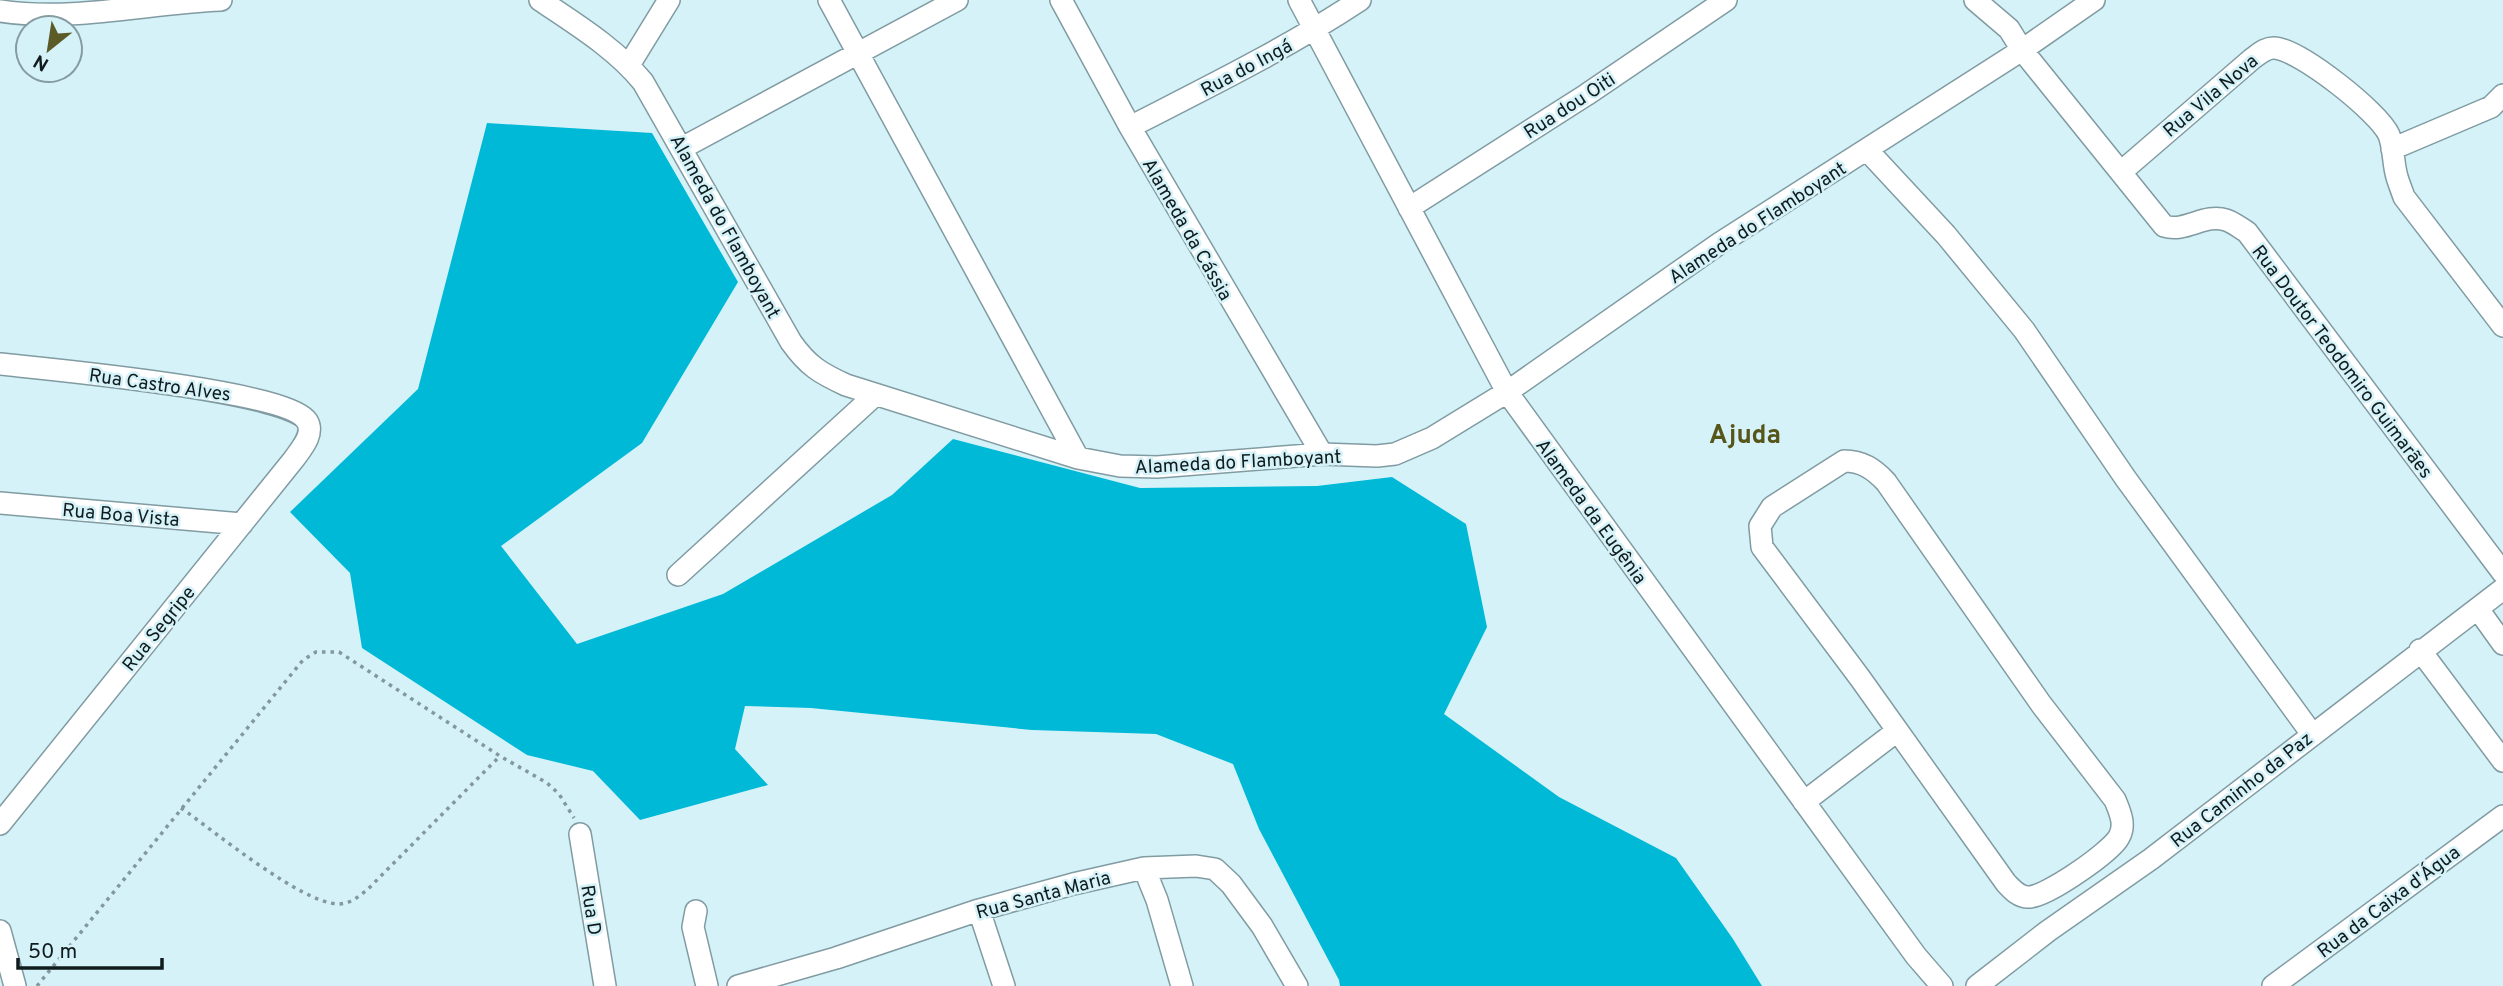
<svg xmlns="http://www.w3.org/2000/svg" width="2503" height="986" font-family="Overpass,sans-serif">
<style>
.forest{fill:#00b9d7}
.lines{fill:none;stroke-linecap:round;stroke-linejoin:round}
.street-casing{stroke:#819ba2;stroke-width:24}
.path{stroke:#83989d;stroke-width:3.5;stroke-dasharray:3.5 5;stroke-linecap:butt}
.street{stroke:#fff;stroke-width:21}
.labels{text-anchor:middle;stroke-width:5;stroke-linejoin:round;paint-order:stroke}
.street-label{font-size:19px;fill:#101b1d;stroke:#d5f2f9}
.district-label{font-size:26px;font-weight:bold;fill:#57561a;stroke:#d5f2f9}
</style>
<rect width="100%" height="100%" fill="#d5f2f9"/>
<!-- forest -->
<path class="forest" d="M487,123l165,10 86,149 -96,161 -141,103 76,98 146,-50 169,-99 61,-56 187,49 177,-2 75,-9 74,47 21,103 -43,87 115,83 117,61 57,81 29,47h-422l-1,-6 -80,-151 -26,-65 -77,-30 -124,-4 -221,-22 -66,-2 -10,43 33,36 -128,35 -47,-49 -66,-16 -165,-107 -12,-75 -60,-61 128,-123z"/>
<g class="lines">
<defs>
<path id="street" d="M540,0c37,25 75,48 103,82l148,260c17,24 29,31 55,43l232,73 42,8 37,1 165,-13 55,2 18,-2 37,-16 75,-46 213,-149 302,-193 72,-50
M829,0l249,458
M1061,0l69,127 192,327
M1299,0l208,392 409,564 26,30
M1975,0l34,29 13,21 142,176c22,7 40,-13 62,-6 7,2 14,8 21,12l256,341
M0,11c74,11 147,-8 221,-11
M629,65l40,-65
M1130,127c78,-40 156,-78 230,-127
M682,148l275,-148
M2392,149l99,-42 12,-12
M1867,150l79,85 78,95 102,149 186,255
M2121,172l131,-113c7,-5 14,-12 23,-11 25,2 104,64 114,87 5,13 4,29 8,42 2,7 5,14 7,20l99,129
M1409,208l177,-113 140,-95
M0,364c45,5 289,27 307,57 8,13 -6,28 -13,38l-294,365
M1844,461c18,0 30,8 42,21l155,222 74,96c5,12 11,25 4,37 -8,15 -74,61 -91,60 -10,0 -16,-8 -22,-14l-146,-205 -98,-131 -2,-21 12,-19z
M0,503l242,21
M678,575l197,-180
M2478,609l25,35
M2420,650l83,111
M1804,802l93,-71
M580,834l25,152
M1144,868l13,32 25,86
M979,910l25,76
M696,911l-3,16 14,59
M0,931l15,55
M738,986l98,-28 143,-48 94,-26 71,-16 52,-2 19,3 16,15 31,42 35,60
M1977,986l71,-55 103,-72 352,-270
M2273,986l230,-170"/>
</defs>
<!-- street casing -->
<use href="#street" class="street-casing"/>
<!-- path -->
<path class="path" d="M181,808c33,23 120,95 157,96 12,0 20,-7 29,-14l133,-134
M37,986l266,-326 13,-8h23l161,104 47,27 12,11 15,24"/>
<!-- street -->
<use href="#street" class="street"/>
</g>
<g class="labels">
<!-- street labels -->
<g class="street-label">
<text transform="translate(1246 67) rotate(-28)" y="7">Rua do Ingá</text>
<text transform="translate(2210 95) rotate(-40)" y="7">Rua Vila Nova</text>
<text transform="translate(1569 105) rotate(-33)" y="7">Rua dou Oiti</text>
<text transform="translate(1757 222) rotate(-33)" y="7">Alameda do Flamboyant</text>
<text transform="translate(726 226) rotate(61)" y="7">Alameda do Flamboyant</text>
<text transform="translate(1188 229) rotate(60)" y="7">Alameda da Cássia</text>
<text transform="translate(2343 361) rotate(53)" y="7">Rua Doutor Teodomiro Guimarães</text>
<text transform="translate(160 384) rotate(8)" y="7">Rua Castro Alves</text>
<text transform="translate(1238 461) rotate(-3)" y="7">Alameda do Flamboyant</text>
<text transform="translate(1592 511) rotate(54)" y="7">Alameda da Eugênia</text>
<text transform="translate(121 514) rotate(5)" y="7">Rua Boa Vista</text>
<text transform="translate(158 628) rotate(-51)" y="7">Rua Segripe</text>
<text transform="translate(2241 789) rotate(-38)" y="7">Rua Caminho da Paz</text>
<text transform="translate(1043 894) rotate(-15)" y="7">Rua Santa Maria</text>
<text transform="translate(2388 901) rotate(-37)" y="7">Rua da Caixa d'Água</text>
<text transform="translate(592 910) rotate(81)" y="7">Rua D</text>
</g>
<!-- district labels -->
<g class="district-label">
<text x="1745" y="443">Ajuda</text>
</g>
</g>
<!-- north arrow -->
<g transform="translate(49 49) rotate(210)"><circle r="33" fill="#d5f2f9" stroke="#869ca1" stroke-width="2"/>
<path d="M0-5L12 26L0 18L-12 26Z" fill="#5c5b28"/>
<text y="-10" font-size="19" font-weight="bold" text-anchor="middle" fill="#101b1d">N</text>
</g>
<!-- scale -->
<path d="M18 958v10h144v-10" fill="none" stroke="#101b1d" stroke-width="3.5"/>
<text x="28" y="958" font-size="21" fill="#101b1d" stroke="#d5f2f9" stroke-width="5" paint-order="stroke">50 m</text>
</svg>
